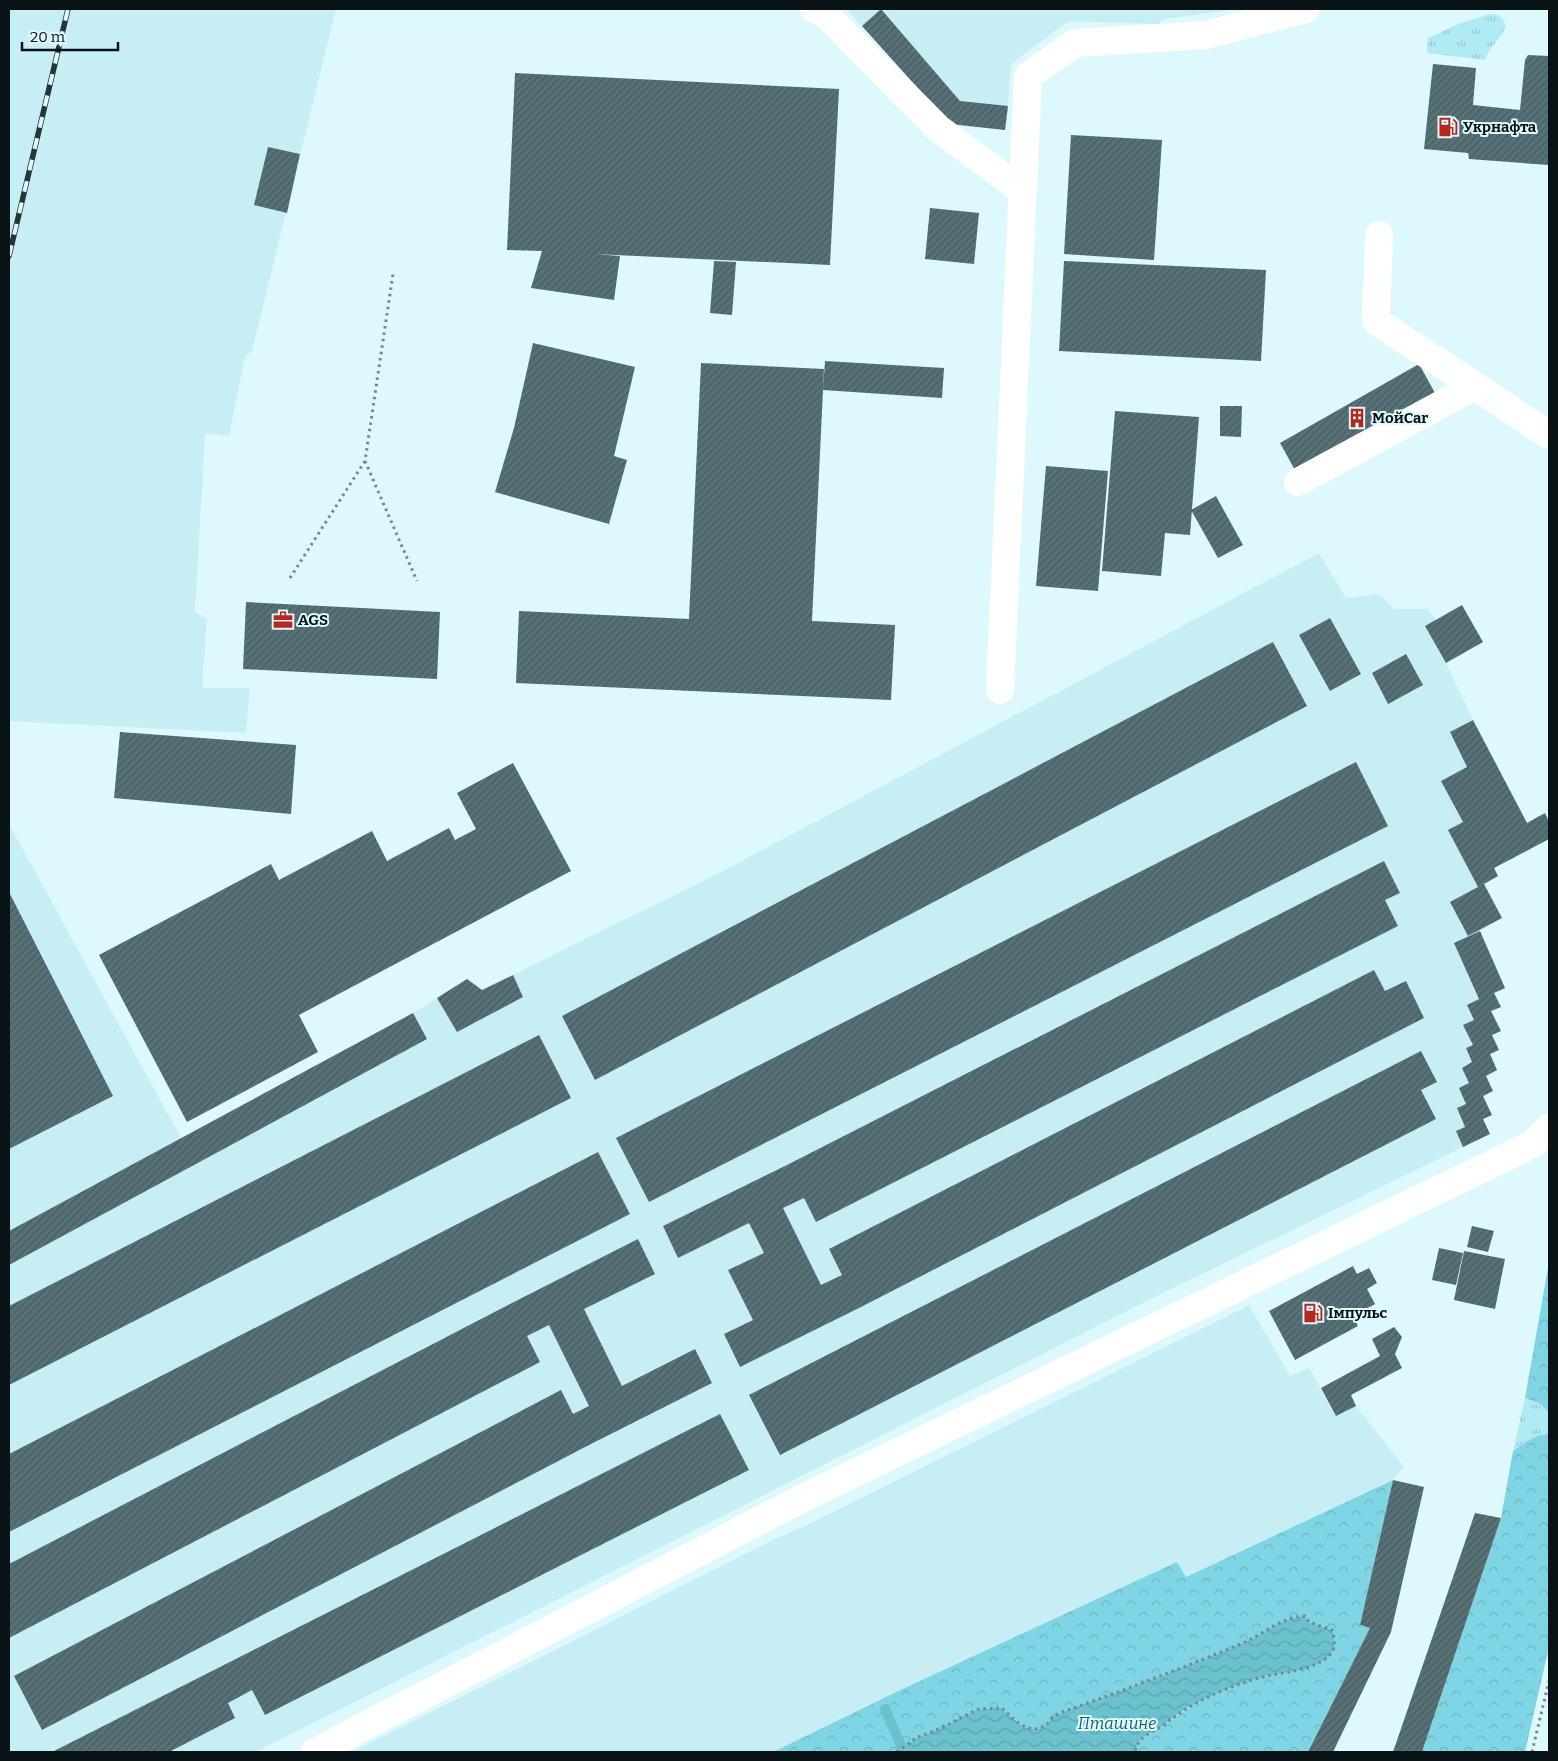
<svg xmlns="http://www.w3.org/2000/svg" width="1558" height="1761" font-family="Bitter,serif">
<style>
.built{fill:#c8eef5}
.grass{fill:url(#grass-tufts)}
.forest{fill:url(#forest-crowns)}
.water{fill:url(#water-waves)}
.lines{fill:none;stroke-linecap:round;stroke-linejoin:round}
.stream{stroke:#6bc1ce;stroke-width:10}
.building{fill:url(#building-hatch)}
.path{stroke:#74888b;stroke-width:3;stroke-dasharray:2.5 4;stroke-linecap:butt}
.minor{stroke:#fff;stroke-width:28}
.rail-casing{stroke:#283437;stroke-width:5.5}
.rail{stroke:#ddf9fe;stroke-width:4;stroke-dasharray:11;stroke-linecap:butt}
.labels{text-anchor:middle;stroke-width:4;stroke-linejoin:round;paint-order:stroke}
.poi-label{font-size:15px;font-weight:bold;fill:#091315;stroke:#ddf9fe;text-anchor:start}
.water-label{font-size:16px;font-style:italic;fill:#165e68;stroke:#ddf9fe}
</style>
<defs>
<pattern id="grass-tufts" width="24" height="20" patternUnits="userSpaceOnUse" patternTransform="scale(1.25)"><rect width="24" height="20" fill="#b0eaf4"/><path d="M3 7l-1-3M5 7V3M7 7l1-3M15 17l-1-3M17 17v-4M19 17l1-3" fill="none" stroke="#96c8d0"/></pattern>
<pattern id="forest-crowns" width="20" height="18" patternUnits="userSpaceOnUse" patternTransform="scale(1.25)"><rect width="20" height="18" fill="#7fd5e3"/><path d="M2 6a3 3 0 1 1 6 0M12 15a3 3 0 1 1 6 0" fill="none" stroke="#6cb6c2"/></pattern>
<pattern id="water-waves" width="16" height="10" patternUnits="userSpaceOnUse" patternTransform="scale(1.25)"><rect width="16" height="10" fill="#6bc1ce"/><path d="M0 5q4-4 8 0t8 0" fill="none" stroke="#5ba5b0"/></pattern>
<pattern id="building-hatch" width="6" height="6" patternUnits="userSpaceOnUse" patternTransform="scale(1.25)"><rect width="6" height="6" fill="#587176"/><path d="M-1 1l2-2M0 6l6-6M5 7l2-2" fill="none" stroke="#475c60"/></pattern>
</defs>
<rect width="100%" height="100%" fill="#ddf9fe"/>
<!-- built -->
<path class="built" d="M9,9h327l-84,342 -7,6 -16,79 -24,-2 -10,178 12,7 -5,69h48l-4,45 -237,-12z
M847,9h392l-75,10 -5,5 -90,-3 -57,42 -7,67 -55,-6z
M1319,553l27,45 33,-4 15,15h34l8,11 -11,6 21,37 27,57 -23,13 17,34 -4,55 -15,8 30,57 6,-3 18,34 -23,12 26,58 -10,5 6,14 -10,4 10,20 -9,4 7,15 -9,4 7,16 -11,6 7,15 -10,5 9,19 -9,4 7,15 -331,161 -903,457h-247v-928l172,314 232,-125 54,-34 15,11 239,-118z
M1249,1305l41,71 19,-8 27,48 20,-10 48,61 -11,13 -207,97 -9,-14 -283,130 -121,59h-421l423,-213 32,-14z"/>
<!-- grass -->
<path class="grass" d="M1490,14c9,0 13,3 16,12 -4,13 -17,20 -21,34l-58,-7 1,-15 30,-14z
M1525,1398l14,5 10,9v22c-15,1 -24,8 -36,17z"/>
<!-- forest -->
<path class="forest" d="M1549,1262v150l-10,-9 -14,-5z
M1549,1434v213l-24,105h-103l79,-234 12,-67c12,-9 21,-16 36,-17z
M1393,1480l-33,145 10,3 -62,124h-173c2,-14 16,-19 26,-25 17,-11 34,-25 52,-33 18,-8 40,-15 59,-19 24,-5 39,-5 60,-23v-22l-23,-8 -4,-6c-24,1 -41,18 -62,27 -58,24 -116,46 -175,67 -5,2 -11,4 -14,7 -4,2 -5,6 -8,8 -16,12 -33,-7 -44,-17l-24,1 -37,19 -25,10 -19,14h-124l121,-59 283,-131 9,15z"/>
<!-- water -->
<path class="water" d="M1305,1616l4,6 23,8c2,7 4,15 0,22 -10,16 -44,20 -60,23 -30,6 -70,22 -95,40 -6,4 -10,8 -16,12 -11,6 -24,11 -26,25h-238l19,-14 25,-10 37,-19 24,-1c10,10 28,29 44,17 3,-2 4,-6 7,-8 4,-3 10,-5 15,-7 59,-21 117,-43 175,-67 21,-9 38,-26 62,-27z"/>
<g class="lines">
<!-- stream -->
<path class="stream" d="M885,1709l17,39"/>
</g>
<!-- building -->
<path class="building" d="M881,9l79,92 48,5 -3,24 -55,-6 -88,-98z
M1528,55l21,1v109l-80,-6 -1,-6 -44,-4 9,-85 43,4 -3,37 47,5 5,-50z
M515,73l324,16 -9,176 -236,-11 26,2 -6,44 -83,-12 11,-37 -35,-1z
M1071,135l91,5 -8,120 -90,-6z
M268,147l32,7 -13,59 -33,-8z
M930,208l49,5 -5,51 -49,-5z
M714,261l22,1 -4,53 -22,-2z
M1064,261l202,9 -5,91 -202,-10z
M533,343l102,24 -21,89 13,4 -18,64 -114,-32 19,-64z
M825,361l119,7 -2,30 -119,-8z
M701,363l123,6 -12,252 83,4 -4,75 -375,-17 3,-72 170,8z
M1419,364l16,29 -139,79 -16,-29z
M1220,406h22l-1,31 -21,-1z
M1115,411l84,6 -9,118 -25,-2 -4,43 -59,-5z
M1046,466l62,5 -10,120 -62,-5z
M1216,496l27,49 -25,13 -27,-48z
M246,602l194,10 -3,67 -194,-10z
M1462,605l21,37 -37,21 -21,-37z
M1330,618l31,56 -31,17 -31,-56z
M1273,642l34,64 -712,374 -33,-64z
M1406,654l17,31 -35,19 -16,-31z
M1473,720l54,103 18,-10 4,9v17l-55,29 4,8 -14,8 18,34 -34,18 -18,-34 28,-15 -30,-57 15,-8 -22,-41 26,-14 -17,-35z
M120,732l176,13 -5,69 -177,-16z
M1356,762l32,64 -739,376 -33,-64z
M513,763l58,108 -272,144 19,37 -131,70 -88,-167 172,-91 8,16 93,-49 15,30 62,-33 6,12 21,-11 -19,-36z
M1384,861l16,32 -15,7 13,26 -582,296 -12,-24 -21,10 38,77 21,-10 -13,-26 545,-279 11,21 21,-10 18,37 -565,290 -119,59 -16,-33 29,-14 -25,-50 36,-17 -15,-30 -71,35 -15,-32 124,-61z
M9,892l104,204 -104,53z
M1480,931l25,57 -11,5 7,14 -10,4 10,20 -9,4 7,15 -9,4 7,16 -11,6 7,15 -10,5 9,19 -9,4 7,15 -27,13 -7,-16 9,-4 -8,-19 9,-4 -7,-16 10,-5 -7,-15 10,-6 -6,-14 7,-3 -10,-20 11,-5 -7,-15 12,-6 -25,-56z
M513,975l10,22 -66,35 -20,-34 30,-19 15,11z
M413,1013l14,26 -418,226v-34z
M539,1035l32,63 -562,287v-79z
M1421,1051l16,31 -16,8 15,29 -656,336 -31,-60z
M598,1152l32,62 -621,318v-78z
M1472,1226l22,5 -6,21 -21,-5z
M638,1239l17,35 -71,35 38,77 73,-37 17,34 -123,62 -547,285 -28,-54 547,-286 12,24 16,-8 -40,-81 -22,11 13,26 -531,276v-74l501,-260z
M1439,1248l24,5 -7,32 -24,-5z
M1464,1251l41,8 -10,50 -41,-9z
M1353,1266l4,8 12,-6 8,15 -10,6 8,15 -22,12 5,10 -63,34 -26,-49z
M1394,1327l8,10 -7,17 7,14 -51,27 5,11 -20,10 -15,-28 59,-32 -8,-17z
M720,1414l29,56 -484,245 -13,-25 -24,13 7,15 -66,34h-117z
M1393,1480l31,7 -33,145 -58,120h-25l62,-124 -10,-3z
M1475,1513l26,5 -79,234h-29z"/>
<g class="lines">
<!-- path -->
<path class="path" d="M365,461l52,120
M290,578l75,-117 28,-187
M897,1752l19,-14 25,-10 37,-19 24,-1c10,10 28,29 44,17 3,-2 4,-6 7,-8 4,-3 10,-5 15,-7 59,-21 117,-43 175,-67 21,-9 38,-26 62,-27l4,6 23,8c2,7 4,15 0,22 -10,16 -44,20 -60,23 -30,6 -70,22 -95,40 -6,4 -10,8 -16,12 -11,6 -24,11 -26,25
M1532,1752l17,-71"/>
<!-- minor -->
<path class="minor" d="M814,9l9,3 116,117 84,62
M1379,235l-3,86 99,65
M1298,482l177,-96 74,49
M1000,690l28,-614 47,-33 131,-8 100,-26
M315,1752l480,-250 738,-358 16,-16"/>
<defs>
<path id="rail" d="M9,256l59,-247"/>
</defs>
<!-- rail casing -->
<use href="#rail" class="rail-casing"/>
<!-- rail -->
<use href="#rail" class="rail"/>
</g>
<!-- icons -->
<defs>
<symbol id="fuel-bare" viewBox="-9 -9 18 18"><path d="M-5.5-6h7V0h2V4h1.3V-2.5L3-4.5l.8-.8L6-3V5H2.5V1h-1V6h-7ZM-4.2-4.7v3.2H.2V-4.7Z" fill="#b6281e" stroke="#ddf9fe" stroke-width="2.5" paint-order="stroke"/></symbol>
<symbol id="building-bare" viewBox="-9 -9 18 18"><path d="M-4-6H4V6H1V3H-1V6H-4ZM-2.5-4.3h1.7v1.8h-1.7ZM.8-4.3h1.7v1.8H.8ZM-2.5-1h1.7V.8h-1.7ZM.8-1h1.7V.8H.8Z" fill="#b6281e" stroke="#ddf9fe" stroke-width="2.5" paint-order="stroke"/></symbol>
<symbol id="office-bare" viewBox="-9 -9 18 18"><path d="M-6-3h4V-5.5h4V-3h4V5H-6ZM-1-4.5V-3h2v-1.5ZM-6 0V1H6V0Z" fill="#b6281e" stroke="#ddf9fe" stroke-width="2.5" paint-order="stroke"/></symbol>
</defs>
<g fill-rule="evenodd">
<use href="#fuel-bare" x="1434" y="113" width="28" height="28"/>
<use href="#building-bare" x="1343" y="404" width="28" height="28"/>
<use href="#office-bare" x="269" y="606" width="28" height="28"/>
<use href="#fuel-bare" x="1299" y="1299" width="28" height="28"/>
</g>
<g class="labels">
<!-- poi labels -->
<g class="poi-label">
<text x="1463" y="132">Укрнафта</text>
<text x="1372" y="423">МойCar</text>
<text x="298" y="625">AGS</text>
<text x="1328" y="1318">Імпульс</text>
</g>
<!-- water labels -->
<g class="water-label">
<text x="1117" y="1729">Пташине</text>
</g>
</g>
<!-- border -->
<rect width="1558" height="1761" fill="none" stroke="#091315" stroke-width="20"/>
<!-- scale -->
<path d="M22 42v8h96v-8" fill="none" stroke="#091315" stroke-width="2.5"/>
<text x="30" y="42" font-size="15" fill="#091315" stroke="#ddf9fe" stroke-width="4" paint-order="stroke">20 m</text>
</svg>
